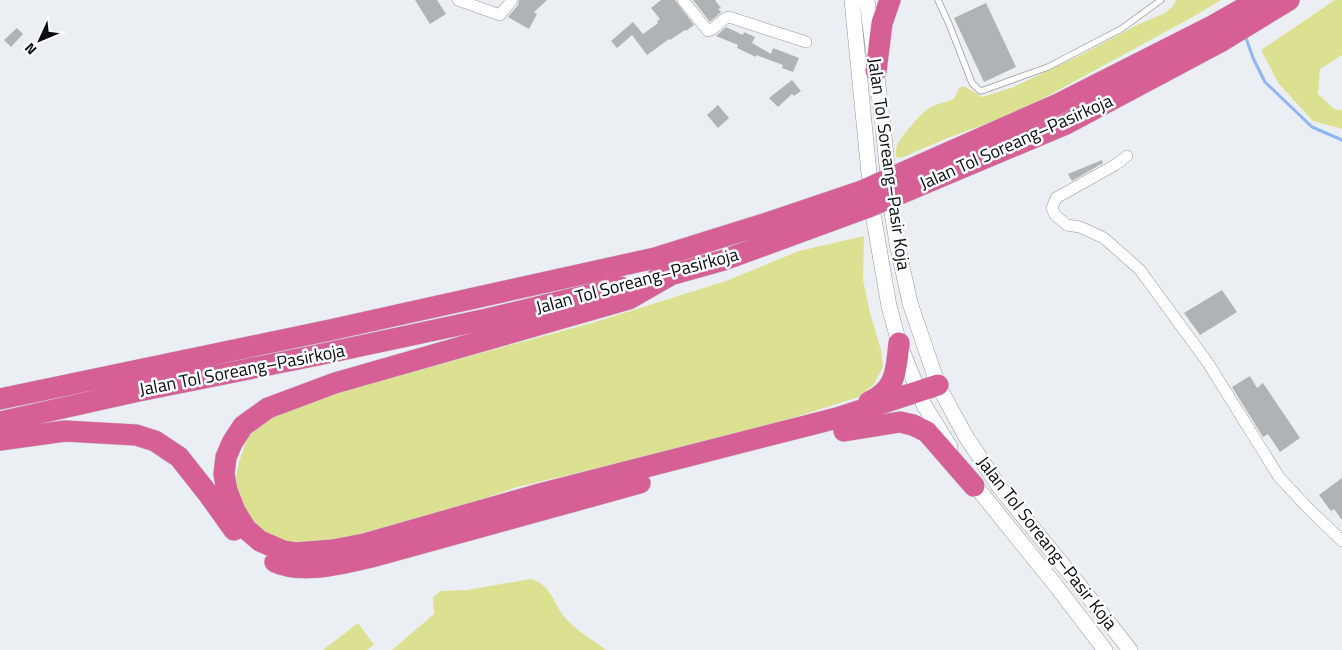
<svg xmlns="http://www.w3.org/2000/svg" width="1342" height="650" font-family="'Titillium Web',sans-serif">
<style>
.green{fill:#dce191}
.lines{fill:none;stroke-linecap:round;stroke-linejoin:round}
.stream{stroke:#8db6f3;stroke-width:3}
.building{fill:#afb3b6}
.service-casing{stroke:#94989b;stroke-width:7}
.minor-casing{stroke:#94989b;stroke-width:12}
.tertiary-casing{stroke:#94989b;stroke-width:16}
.motorway-casing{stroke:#c9c9ca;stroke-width:22}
.service{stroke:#fff;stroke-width:5.5}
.minor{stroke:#fff;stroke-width:11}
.tertiary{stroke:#fff;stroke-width:15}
.motorway{stroke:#d65f96;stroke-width:21}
.motorway-bridge-casing{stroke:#c9c9ca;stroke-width:22;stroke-linecap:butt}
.motorway-bridge{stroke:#d65f96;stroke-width:21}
.labels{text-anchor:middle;stroke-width:5;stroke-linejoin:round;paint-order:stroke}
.street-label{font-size:18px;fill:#0a0b0c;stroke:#fafcfe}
</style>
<rect width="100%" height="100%" fill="#ebeff3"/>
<!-- green -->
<path class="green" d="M1176,0h45l-30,18 -173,94 -73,27 -44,19 -5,-1c-1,-4 0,-11 3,-15 2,-5 24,-31 29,-33 7,-5 18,-7 26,-10l5,-11 5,-2 18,11 29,-9 70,-33 58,-31 26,-11 8,-7z
M1335,0h7v55l-22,14 -2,25 16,15 8,1v19l-29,-8 -34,-37 -18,-34z
M864,236l-1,44 7,33 11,37 2,17 -9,17 -15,13 -80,25 -130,34 -132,31 -129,44 -63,16 -42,-4 -22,-13 -13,-15 -11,-25 -1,-14 3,-14 9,-25 29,-25 72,-23 243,-66 134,-42 73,-30z
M531,579c22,6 23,28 37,42 11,11 26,20 38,29h-214l42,-36 -1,-17 8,-6 26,-1z
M358,623l16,22 -7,5h-44z"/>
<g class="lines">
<!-- stream -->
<path class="stream" d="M1245,35l8,23 12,24 47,45 30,13"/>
</g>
<!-- building -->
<path class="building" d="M415,0h22l9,14 -16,10z
M519,0h28l-13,12 3,2 -8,15 -21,-12 10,-12z
M661,0h14l19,25 -8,6 -1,-1 -15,10 -1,-1 -22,16 -15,-20 -15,13 -6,-7 22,-19 10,12 15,-11 -1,-2 3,-2 -9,-11z
M693,0h22l6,8 -3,1 3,3 -11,10z
M986,3l30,64 -32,15 -30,-64z
M726,27l17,8 1,-3 11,5 -3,6 19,11 2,-6 26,10 -6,14 -11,-4 1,-3 -27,-10v2l-19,-9 1,-3 -22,-9z
M17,28l6,6 -12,13 -7,-7z
M792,80l9,11 -7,5 -2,-2 -14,13 -9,-9z
M718,105l11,13 -11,10 -11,-13z
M1102,160l1,3 -31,18 -4,-7z
M1222,290l15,22 -37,23 -16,-22z
M1250,376l7,12 6,-5 37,55 -20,14 -12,-18 -5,3 -31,-50z
M1342,478v42l-8,-11 -3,2 -12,-16z"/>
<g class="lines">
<defs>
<path id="service" d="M938,0l11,24 23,59 8,8 4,-1 64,-23 73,-38 40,-29"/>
<path id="minor" d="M458,0l42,15 12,-15
M683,0l25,31c9,-2 13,-13 21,-14l77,25
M1127,156l-12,9 -59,33 -4,10 3,7 12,10 13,2 24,11 36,32 68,93 71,114 27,29 36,35"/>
<path id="tertiary" d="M852,0l21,214 16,92 10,37 25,62 26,42
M867,0l16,125 8,81 6,37 13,60 28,82 27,50 35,53 76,93 54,69
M969,478l88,109 48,63"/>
<path id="motorway" d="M876,71l6,-48 8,-23
M904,172l154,-68 156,-79 44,-25
M909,190l157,-66 154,-82 69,-42
M669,276l-40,23 -294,84 -67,25 -25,18 -11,17 -6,14 -2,17 3,17 8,20 11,18 14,12 23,10 13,2 37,-3 31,-6 172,-49 301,-77 101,-33
M656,279l68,-19 142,-52
M0,399l330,-69 325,-72 115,-36 92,-31
M869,402c28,-13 27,-32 30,-59
M0,422l134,-30 184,-37 169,-36 134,-32
M844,431l56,-9 13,3 14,7 47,54
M0,440l65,-9 71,4 19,6 24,16 30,38 25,35
M275,562c28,13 68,1 97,-5l268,-74"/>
</defs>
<!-- service casing -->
<use href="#service" class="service-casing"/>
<!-- minor casing -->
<use href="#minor" class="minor-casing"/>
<!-- tertiary casing -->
<use href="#tertiary" class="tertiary-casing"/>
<!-- motorway casing -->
<use href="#motorway" class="motorway-casing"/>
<!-- service -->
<use href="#service" class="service"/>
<!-- minor -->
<use href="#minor" class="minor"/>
<!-- tertiary -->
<use href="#tertiary" class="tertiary"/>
<!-- motorway -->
<use href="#motorway" class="motorway"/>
<defs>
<path id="motorway-bridge" d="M862,191l42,-19
M866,208l43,-18"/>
</defs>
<!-- motorway-bridge casing -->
<use href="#motorway-bridge" class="motorway-bridge-casing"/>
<!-- motorway-bridge -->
<use href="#motorway-bridge" class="motorway-bridge"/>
</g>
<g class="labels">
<!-- street labels -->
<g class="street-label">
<text transform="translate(1016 142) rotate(-24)" y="6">Jalan Tol Soreang–Pasirkoja</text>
<text transform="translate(889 164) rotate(82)" y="6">Jalan Tol Soreang–Pasir Koja</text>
<text transform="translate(637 281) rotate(-15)" y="6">Jalan Tol Soreang–Pasirkoja</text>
<text transform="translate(242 370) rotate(-11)" y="6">Jalan Tol Soreang–Pasirkoja</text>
<text transform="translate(1047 543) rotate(52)" y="6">Jalan Tol Soreang–Pasir Koja</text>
</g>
</g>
<!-- north arrow -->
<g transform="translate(40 40) rotate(226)" stroke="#fafcfe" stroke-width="4" paint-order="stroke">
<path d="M0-4L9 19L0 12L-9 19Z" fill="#0a0b0c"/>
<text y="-8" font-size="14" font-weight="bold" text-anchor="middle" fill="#0a0b0c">N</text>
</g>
</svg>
